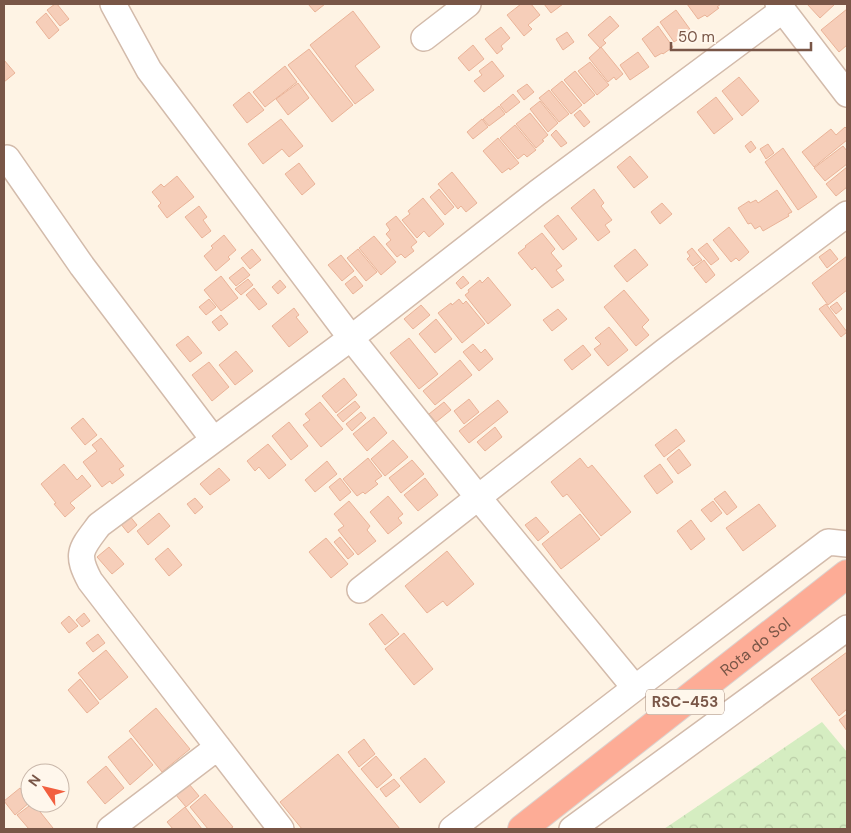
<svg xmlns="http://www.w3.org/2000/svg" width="851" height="833" font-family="'DM Sans',sans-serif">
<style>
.forest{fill:url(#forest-crowns)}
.building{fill:#f6ceb9;stroke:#eab398}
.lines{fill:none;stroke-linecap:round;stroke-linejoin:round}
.minor-casing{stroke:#d3bbab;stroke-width:28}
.highway-casing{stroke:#dcd3cf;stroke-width:30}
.minor{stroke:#fff;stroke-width:25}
.highway{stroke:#fdac96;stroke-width:28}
.labels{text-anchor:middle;stroke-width:5;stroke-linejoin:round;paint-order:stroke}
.shield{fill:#fff7ec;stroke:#a18678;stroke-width:1}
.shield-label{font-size:15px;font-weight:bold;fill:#795647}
.street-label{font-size:16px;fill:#795647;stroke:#fff7ec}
</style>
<defs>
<pattern id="forest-crowns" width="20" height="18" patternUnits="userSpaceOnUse" patternTransform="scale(1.25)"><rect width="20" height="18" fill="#d5edc1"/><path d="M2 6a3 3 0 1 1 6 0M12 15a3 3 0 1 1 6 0" fill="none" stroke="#bacda7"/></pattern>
</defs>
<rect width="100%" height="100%" fill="#fef3e4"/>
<!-- forest -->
<path class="forest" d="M822,722l25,30v77h-183z"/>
<!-- building -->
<path class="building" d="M55,4h2l12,15 -9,7 -13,-16z
M308,4h17l-10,8z
M521,4h10l9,11 -12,10 4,4 -8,7 -17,-21z
M544,4h19l-12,9z
M687,4h34l-4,3 2,1 -12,9 -2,-2 -7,4z
M807,4h28l-15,14z
M847,9v36l-8,7 -18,-22z
M676,10l16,22 -10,8 -2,-2 -6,4 -14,-20z
M353,11l27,36 -25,19 19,24 -19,14 -45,-59z
M46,13l13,17 -10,9 -13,-17z
M610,16l9,10 -16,14 3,3 -6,5 -12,-13z
M658,26l15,21 -10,7 -1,-1 -7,4 -13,-18z
M501,27l9,11 -9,8 2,3 -6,5 -12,-15z
M567,32l7,10 -11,8 -7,-11z
M473,45l11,14 -15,12 -11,-13z
M601,47l22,27 -7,6 -2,-3 -6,5 -19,-24z
M309,49l44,56 -21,17 -44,-57z
M638,52l11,15 -19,13 -10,-15z
M4,60l11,13 -11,9z
M492,61l12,15 -20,16 -10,-11 8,-6 -3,-4z
M590,62l19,23 -12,10 -19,-24z
M285,66l12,16 -32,25 -12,-15z
M575,71l20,24 -11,9 -20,-24z
M739,77l20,24 -17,15 -20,-25z
M562,81l20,24 -11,9 -20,-24z
M298,83l11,15 -21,17 -12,-16z
M527,84l7,8 -10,8 -7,-9z
M549,90l20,24 -10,8 -20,-24z
M249,92l15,18 -17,13 -14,-18z
M513,94l7,8 -14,11 -6,-8z
M716,97l17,22 -19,15 -17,-22z
M540,101l18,22 -10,9 -18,-23z
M499,106l6,8 -16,12 -6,-7z
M580,110l10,12 -6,5 -10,-12z
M530,113l18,22 -6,5 2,1 -8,7 -20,-24z
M281,119l22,27 -14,11 -7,-8 -19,15 -15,-20z
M482,119l6,8 -15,12 -6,-7z
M515,125l21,25 -9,7 -3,-3 -6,5 -18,-21z
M845,127l2,2v11l-33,27 -12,-15 29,-23 5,6z
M556,130l11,13 -6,4 -10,-12z
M498,138l21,25 -9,7 -1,-2 -7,5 -19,-22z
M751,141l5,7 -6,5 -5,-7z
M768,144l6,9 -8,6 -6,-10z
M843,146l4,5v13l-22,17 -11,-13z
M783,148l34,49 -19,13 -33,-48z
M630,156l18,21 -14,11 -17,-21z
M299,163l16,21 -13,11 -17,-21z
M847,167v20l-11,9 -10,-12z
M452,172l25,31 -11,9 -5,-6 -3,3 -20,-25z
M177,176l17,21 -27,21 -9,-12 3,-3 -9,-11 9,-8 3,3z
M439,189l15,18 -9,8 -15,-18z
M594,189l10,14 -3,3 11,14 -7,5 5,7 -12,9 -27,-33z
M777,190l15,22 -4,2 1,2 -26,15 -3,-5 -5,3 -4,-6 -3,1 -10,-16 11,-7 1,2 6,-3 2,3z
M423,198l21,26 -15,13 -5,-6 -7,7 -15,-18 8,-6 -2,-3z
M662,203l10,11 -12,10 -9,-12z
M199,206l8,11 -4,3 8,11 -9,7 -17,-21z
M558,215l19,24 -14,11 -19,-24z
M396,216l21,26 -6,5 3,4 -9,7 -4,-4 -4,3 -11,-13 5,-4 -5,-6 4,-4 -4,-6z
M729,227l20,25 -10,9 -3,-3 -5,4 -18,-22z
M542,233l13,16 -4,4 11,13 -6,4 8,10 -12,8 -17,-21 -3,3 -14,-17 8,-6 -1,-1z
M224,235l12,15 -8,7 2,2 -14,12 -12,-15 9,-8 -2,-2z
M374,236l22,26 -15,13 -22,-27z
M707,243l12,16 -8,6 -13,-15z
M692,248l10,12 -9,6 -6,-7 3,-3 -3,-4z
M252,249l9,11 -11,9 -9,-11z
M358,249l19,23 -11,9 -19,-23z
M635,249l13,16 -21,17 -13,-16z
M830,249l8,10 -11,9 -8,-11z
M341,255l13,16 -12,10 -14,-16z
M847,256v34l-19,15 -16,-22z
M704,260l11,15 -9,8 -12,-15z
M243,267l7,8 -14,11 -7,-8z
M221,276l17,22 -17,13 -17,-21z
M355,276l8,10 -10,8 -8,-10z
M463,276l6,7 -8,6 -5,-6z
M488,277l23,28 -23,19 -23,-29 4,-3 -1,-2 12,-10 2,3z
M248,279l5,6 -12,10 -6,-6z
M280,280l6,7 -8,7 -6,-7z
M254,288l13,16 -8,6 -13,-15z
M624,290l25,30 -7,7 7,8 -13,11 -32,-39z
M209,299l7,8 -10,8 -7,-8z
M459,299l4,5 3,-3 19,23 -23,19 -24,-30 13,-10 1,2z
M837,302l5,7 -6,5 -6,-7z
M826,304l21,28 -6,5 -22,-28z
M421,305l9,10 -17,14 -9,-10z
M294,308l5,7 -3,2 12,15 -19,15 -17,-21z
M558,309l9,10 -15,12 -9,-11z
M221,315l7,9 -9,7 -7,-9z
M436,319l16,20 -17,14 -16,-19z
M609,327l19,23 -20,16 -14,-17 7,-5 -6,-6z
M188,336l14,17 -12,9 -14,-17z
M409,338l29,36 -19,15 -29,-36z
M473,344l8,9 4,-4 8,10 -14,12 -16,-19z
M583,345l8,10 -19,15 -8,-10z
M236,351l17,20 -18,14 -16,-20z
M460,360l12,15 -37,30 -12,-14z
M209,362l20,25 -17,14 -20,-26z
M344,378l13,17 -21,18 -14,-17z
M469,399l10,13 -15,12 -10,-13z
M498,400l10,12 -39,31 -10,-12z
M355,401l5,6 -17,15 -6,-7z
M320,402l23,27 -22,18 -18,-22 7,-5 -5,-6z
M444,402l7,8 -15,12 -7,-8z
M361,412l5,6 -14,13 -6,-7z
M374,417l13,16 -20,18 -14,-17z
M83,418l14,17 -12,10 -14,-17z
M289,422l19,24 -17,14 -19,-24z
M495,427l7,10 -17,14 -8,-9z
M676,429l9,12 -21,16 -9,-12z
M101,438l23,28 -5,3 5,6 -12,9 -2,-3 -8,6 -19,-25 14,-11 -5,-6z
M393,440l15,17 -23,19 -14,-17z
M268,444l18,21 -17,14 -10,-12 -4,4 -8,-10z
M679,449l12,16 -13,9 -11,-15z
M368,458l14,18 -7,5 3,3 -13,10 -2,-2 -6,4 -14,-17z
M580,458l8,10 4,-3 39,47 -30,24 -34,-42 -4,3 -12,-15z
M412,460l12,14 -23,19 -12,-15z
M327,461l10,13 -22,18 -10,-12z
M64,464l13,16 5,-5 9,11 -21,17 5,5 -10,9 -11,-13 2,-1 -15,-19z
M660,464l13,18 -16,12 -13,-18z
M219,468l11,12 -20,15 -10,-11z
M340,478l11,14 -11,9 -11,-14z
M425,478l13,17 -20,16 -14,-16z
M725,491l12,16 -10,8 -13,-16z
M388,496l15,18 -5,4 4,5 -14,11 -18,-22z
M195,498l8,9 -8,7 -8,-10z
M349,501l21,25 -3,4 9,11 -18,14 -20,-25 6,-4 -10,-12z
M713,501l9,12 -11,9 -10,-12z
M759,504l17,22 -33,25 -17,-23z
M159,513l11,13 -22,19 -11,-14z
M580,514l20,25 -39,30 -19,-25z
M129,515l8,10 -9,8 -8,-10z
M536,517l13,15 -11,9 -13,-16z
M691,520l14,19 -14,11 -14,-19z
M340,537l14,17 -6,5 -14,-17z
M326,538l22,26 -17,14 -22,-26z
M109,547l15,17 -12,10 -15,-17z
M168,548l14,17 -13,11 -14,-17z
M447,551l27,33 -27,22 -4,-5 -16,12 -22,-27z
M84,613l6,8 -8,6 -6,-7z
M382,614l17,20 -14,11 -16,-21z
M69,616l9,10 -9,7 -8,-10z
M404,633l29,36 -19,16 -29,-36z
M98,634l7,9 -12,9 -7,-9z
M106,650l22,27 -28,23 -22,-27z
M847,652v57l-8,7 -28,-37z
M80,679l19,24 -12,10 -19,-23z
M156,708l34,41 -28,23 -33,-41z
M847,714v17l-8,-11z
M131,738l22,27 -23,20 -22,-28z
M364,739l11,15 -16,13 -11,-15z
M338,754l62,75h-98l-22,-27z
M376,756l16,19 -15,13 -16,-19z
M425,758l20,24 -25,21 -20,-25z
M106,766l18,22 -19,16 -18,-22z
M394,779l6,7 -14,11 -6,-8z
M189,784l10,12 -13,11 -10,-12z
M20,788l10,14 -15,13 -11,-14z
M205,794l28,33 -3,2h-22l-18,-22z
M33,803l20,25 -2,1h-22l-12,-14z
M185,807l17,22h-29l-6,-7z"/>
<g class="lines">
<defs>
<path id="minor" d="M113,4l36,66 202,268 126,158 158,192
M778,4l69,90
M424,38l44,-34
M7,158l75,108 131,173
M360,590l305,-239 182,-137
M110,829l108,-82
M281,829l-191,-248c-15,-28 -9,-32 9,-56l252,-187 186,-145 246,-183
M452,829l183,-141 193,-146 19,2
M572,829l275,-201"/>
<g id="highway">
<path id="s1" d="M522,829l325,-255"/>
</g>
</defs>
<!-- minor casing -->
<use href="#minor" class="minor-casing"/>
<!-- highway casing -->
<use href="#highway" class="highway-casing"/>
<!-- minor -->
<use href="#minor" class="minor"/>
<!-- highway -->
<use href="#highway" class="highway"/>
</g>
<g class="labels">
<!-- shield labels -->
<rect class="shield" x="646" y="689.5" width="78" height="25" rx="4"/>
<g class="shield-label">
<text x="685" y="707">RSC-453</text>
</g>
<!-- street labels -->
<g class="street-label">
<text dy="6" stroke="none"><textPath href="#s1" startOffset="296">Rota do Sol</textPath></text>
</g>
</g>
<!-- border -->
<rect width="851" height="833" fill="none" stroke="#795647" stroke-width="10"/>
<!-- north arrow -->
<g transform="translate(45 788) rotate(305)"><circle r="24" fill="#fff7ec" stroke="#c9b7aa"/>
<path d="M0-4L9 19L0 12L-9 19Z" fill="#f25f3f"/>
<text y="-8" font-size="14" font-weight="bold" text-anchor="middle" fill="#795647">N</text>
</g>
<!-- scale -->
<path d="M671 42v8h140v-8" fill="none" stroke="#795647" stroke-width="2.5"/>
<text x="678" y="42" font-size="15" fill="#795647" stroke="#fff7ec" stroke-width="4" paint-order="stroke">50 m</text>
</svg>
